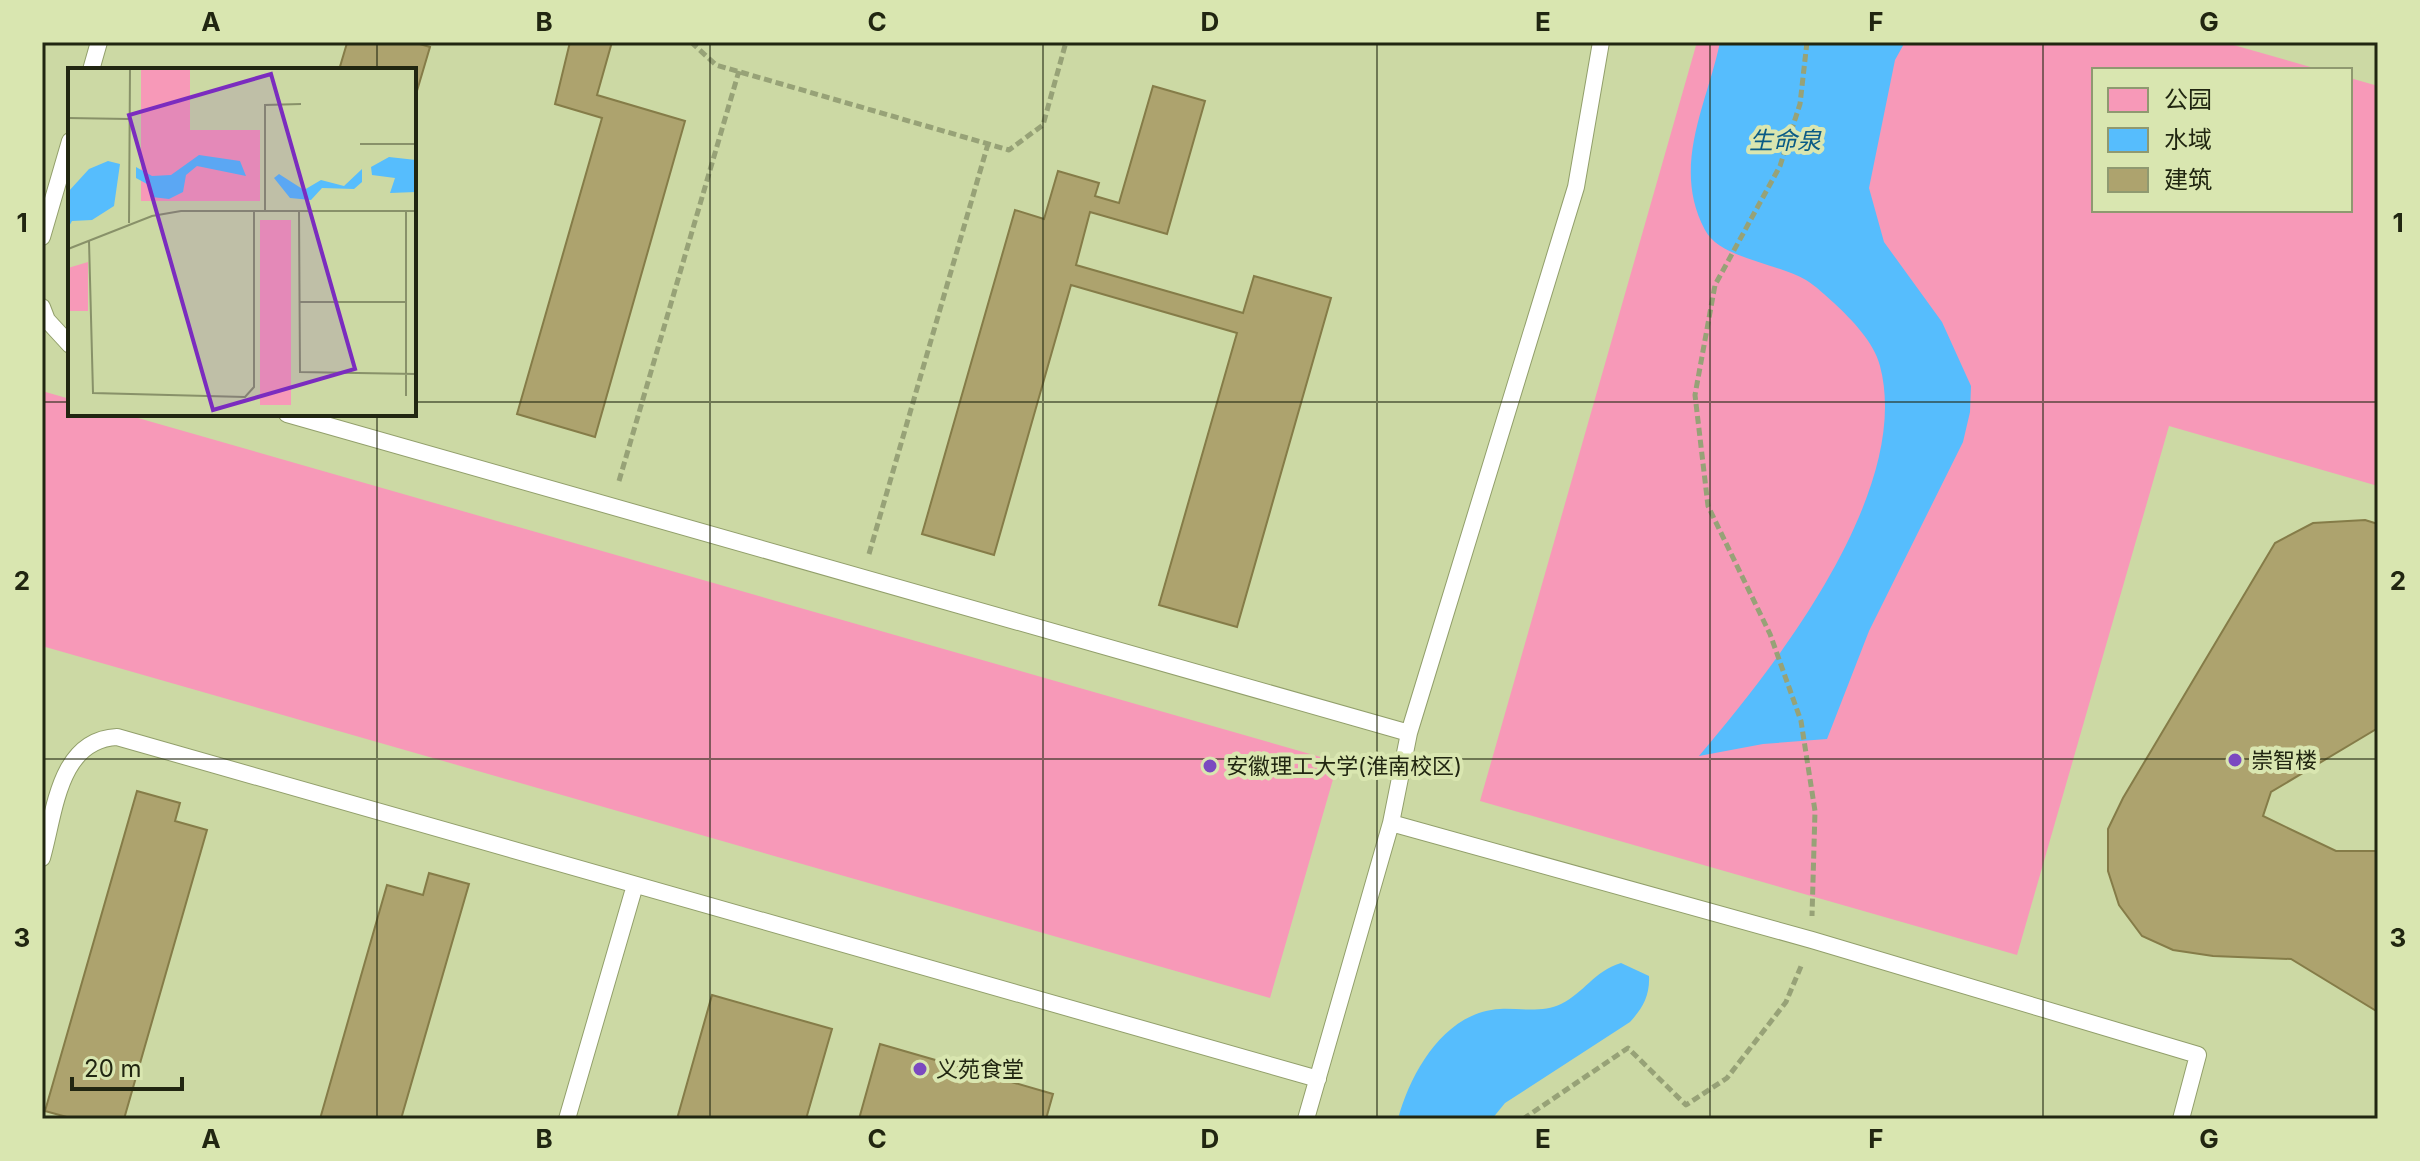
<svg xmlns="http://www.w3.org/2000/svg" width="2420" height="1161" font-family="Inter,'Noto Sans SC',sans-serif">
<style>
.green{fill:#f799b8}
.water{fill:#56bdfd}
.building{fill:#ada36e;stroke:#857c48;stroke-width:2}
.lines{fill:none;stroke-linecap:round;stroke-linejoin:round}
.service-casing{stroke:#929f6b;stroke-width:18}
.path{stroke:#97a277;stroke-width:5;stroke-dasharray:8 4;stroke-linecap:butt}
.service{stroke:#fff;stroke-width:16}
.grid{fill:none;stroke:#212611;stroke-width:2;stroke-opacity:0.55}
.poi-dot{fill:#7b49c0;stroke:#d9e6b0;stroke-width:3}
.labels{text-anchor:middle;stroke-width:8;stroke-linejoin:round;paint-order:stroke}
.poi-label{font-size:22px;fill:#212611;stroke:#d9e6b0;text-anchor:start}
.water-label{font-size:24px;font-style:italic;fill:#095b85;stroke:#d9e6b0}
.inset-road{fill:none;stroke:#889169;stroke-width:2}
.view{fill:#7b2cbf;fill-opacity:0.15;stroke:#7b2cbf;stroke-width:4}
.inset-edge{fill:none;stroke:#212611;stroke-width:4}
.neatline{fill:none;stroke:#212611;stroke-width:3}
.grid-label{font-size:26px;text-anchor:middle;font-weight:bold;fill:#212611}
</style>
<rect width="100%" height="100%" fill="#ccd9a4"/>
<!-- green -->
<path class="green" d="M1697,42h526l98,28h-227v140h256v-132l28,8v400l-209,-60 -152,529 -537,-154z
M42,391l28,8v15h54l1214,348 -68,236 -1228,-352z"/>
<!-- water -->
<path class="water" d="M1720,42h185l-10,18 -26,128 15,54 58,80 29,64 -1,26 -7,30 -94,189 -42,108 -64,5 -64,12c76,-89 214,-265 181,-390 -6,-24 -28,-46 -46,-63 -8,-7 -18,-17 -28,-23 -28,-17 -86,-21 -101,-50 -34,-64 2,-125 15,-188z
M1621,963l28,13c1,19 -6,32 -19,46l-125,81 -13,16h-94c13,-48 47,-107 102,-110 19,-1 43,4 61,-5 24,-12 32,-32 60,-41z"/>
<!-- building -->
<path class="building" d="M342,42h71l17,5 -16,54v-31h-75l8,-27z
M570,42h42l-15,53 88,26 -90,316 -78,-23 85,-296 -47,-14z
M1153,86l52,15 -38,133 -77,-22 -14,53 167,48 11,-37 77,22 -94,329 -78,-22 78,-272 -166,-48 -77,270 -72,-21 93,-324 29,9 14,-48 41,12 -4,13 24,7z
M2365,520l13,4v204l-107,64 -8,24 73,35h42v161l-87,-53 -78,-3 -40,-6 -31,-14 -23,-31 -11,-34v-42l15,-31 152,-255 38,-20z
M137,791l43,12 -5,18 32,9 -83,289h-50l-29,-8z
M429,873l40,11 -68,235h-81l67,-234 36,10z
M712,995l120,34 -26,90h-129z
M880,1044l173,50 -7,25h-187z"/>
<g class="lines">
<defs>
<path id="service" d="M91,70l8,-28
M42,237l28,-96
M42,307l5,13 23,25
M287,414l1122,319
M1391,823l421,117 386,115 -17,64
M42,858c13,-45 16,-118 75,-121l1201,342
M567,1119l68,-234
M1306,1119l85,-296 18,-90 167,-546 25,-145"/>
</defs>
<!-- service casing -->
<use href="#service" class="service-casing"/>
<!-- path -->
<path class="path" d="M691,42l25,23 293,85 34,-25 23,-83
M1807,42l-7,62 -20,62 -65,119 -20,110 13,111 62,128 31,87 14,90 -3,105
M619,481l120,-410
M869,554l119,-410
M1523,1119l105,-71 58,57 41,-27 59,-76 16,-38"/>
<!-- service -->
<use href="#service" class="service"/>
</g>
<!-- grid -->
<path class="grid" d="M377,42v28M710,42v1077M1043,42v1077M1377,42v1077M1710,42v1077M2043,42v1077M42,402h28M414,402h1964M377,414v705M42,759h2336"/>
<!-- markers -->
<g class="poi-dot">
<circle cx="2235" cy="760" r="8"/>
<circle cx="1210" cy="766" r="8"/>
<circle cx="920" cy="1069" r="8"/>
</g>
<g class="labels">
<!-- poi labels -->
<g class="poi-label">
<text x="2251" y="768">崇智楼</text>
<text x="1226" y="774">安徽理工大学(淮南校区)</text>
<text x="936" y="1077">义苑食堂</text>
</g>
<!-- water labels -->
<g class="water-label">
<text x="1785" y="149">生命泉</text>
</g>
</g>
<!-- overview -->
<g transform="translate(68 68)">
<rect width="348" height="348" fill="#ccd9a4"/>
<path d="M73,1h49v61h70v71h-119zM192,152h31v185h-31zM20,194v49h-20v-43z" fill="#f799b8"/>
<path d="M131,87l41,6 6,15 -49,-10 -11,9 -3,17 -14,7 -17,-2 -5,-13 -11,-6v-11l16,9 19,-1zM321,89l27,3v32l-26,1 5,-15 -23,-3 -1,-8zM40,93l12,3 -6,42 -22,14 -20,1 -4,7v-36l21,-23zM294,101v13l-8,7 -32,-1 -11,12 -21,-2 -16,-20 5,-4 25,16 17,-10 23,6z" fill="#56bdfd"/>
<path class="inset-road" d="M0,50l61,1M292,76h56M197,143v-106l36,-1M231,143l1,161 116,2M61,155l1,-154M21,173l4,152 152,4 9,-10v-175M0,181l84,-33 29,-5h235M231,234h107M338,328v-185"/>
<path class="view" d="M203,6l84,295 -142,41 -84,-295z"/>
<rect width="348" height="348" class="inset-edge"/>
</g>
<!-- border -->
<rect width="2420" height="1161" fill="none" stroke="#d9e6b0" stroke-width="88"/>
<!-- legend -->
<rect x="2092" y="68" width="260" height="144" fill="#d9e6b0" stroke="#8f9970" stroke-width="2"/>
<rect x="2108" y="88" width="40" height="24" fill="#f799b8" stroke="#8f9970" stroke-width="2"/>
<text x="2164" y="108" font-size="24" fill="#212611">公园</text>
<rect x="2108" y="128" width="40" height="24" fill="#56bdfd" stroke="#8f9970" stroke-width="2"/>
<text x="2164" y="148" font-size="24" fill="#212611">水域</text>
<rect x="2108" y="168" width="40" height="24" fill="#ada36e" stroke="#8f9970" stroke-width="2"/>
<text x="2164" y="188" font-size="24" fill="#212611">建筑</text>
<!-- scale -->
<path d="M72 1077v12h110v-12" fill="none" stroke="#212611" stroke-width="4"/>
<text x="84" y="1077" font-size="24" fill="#212611" stroke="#d9e6b0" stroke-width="6" paint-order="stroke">20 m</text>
<rect x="44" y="44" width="2332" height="1073" class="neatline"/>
<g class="grid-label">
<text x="211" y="31">A</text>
<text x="544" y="31">B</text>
<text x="877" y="31">C</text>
<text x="1210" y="31">D</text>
<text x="1543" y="31">E</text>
<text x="1876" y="31">F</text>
<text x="2209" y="31">G</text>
<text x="22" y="232">1</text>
<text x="2398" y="232">1</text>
<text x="22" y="590">2</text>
<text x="2398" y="590">2</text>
<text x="22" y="947">3</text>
<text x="2398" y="947">3</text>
<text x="211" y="1148">A</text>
<text x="544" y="1148">B</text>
<text x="877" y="1148">C</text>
<text x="1210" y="1148">D</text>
<text x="1543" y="1148">E</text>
<text x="1876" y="1148">F</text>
<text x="2209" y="1148">G</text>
</g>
</svg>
